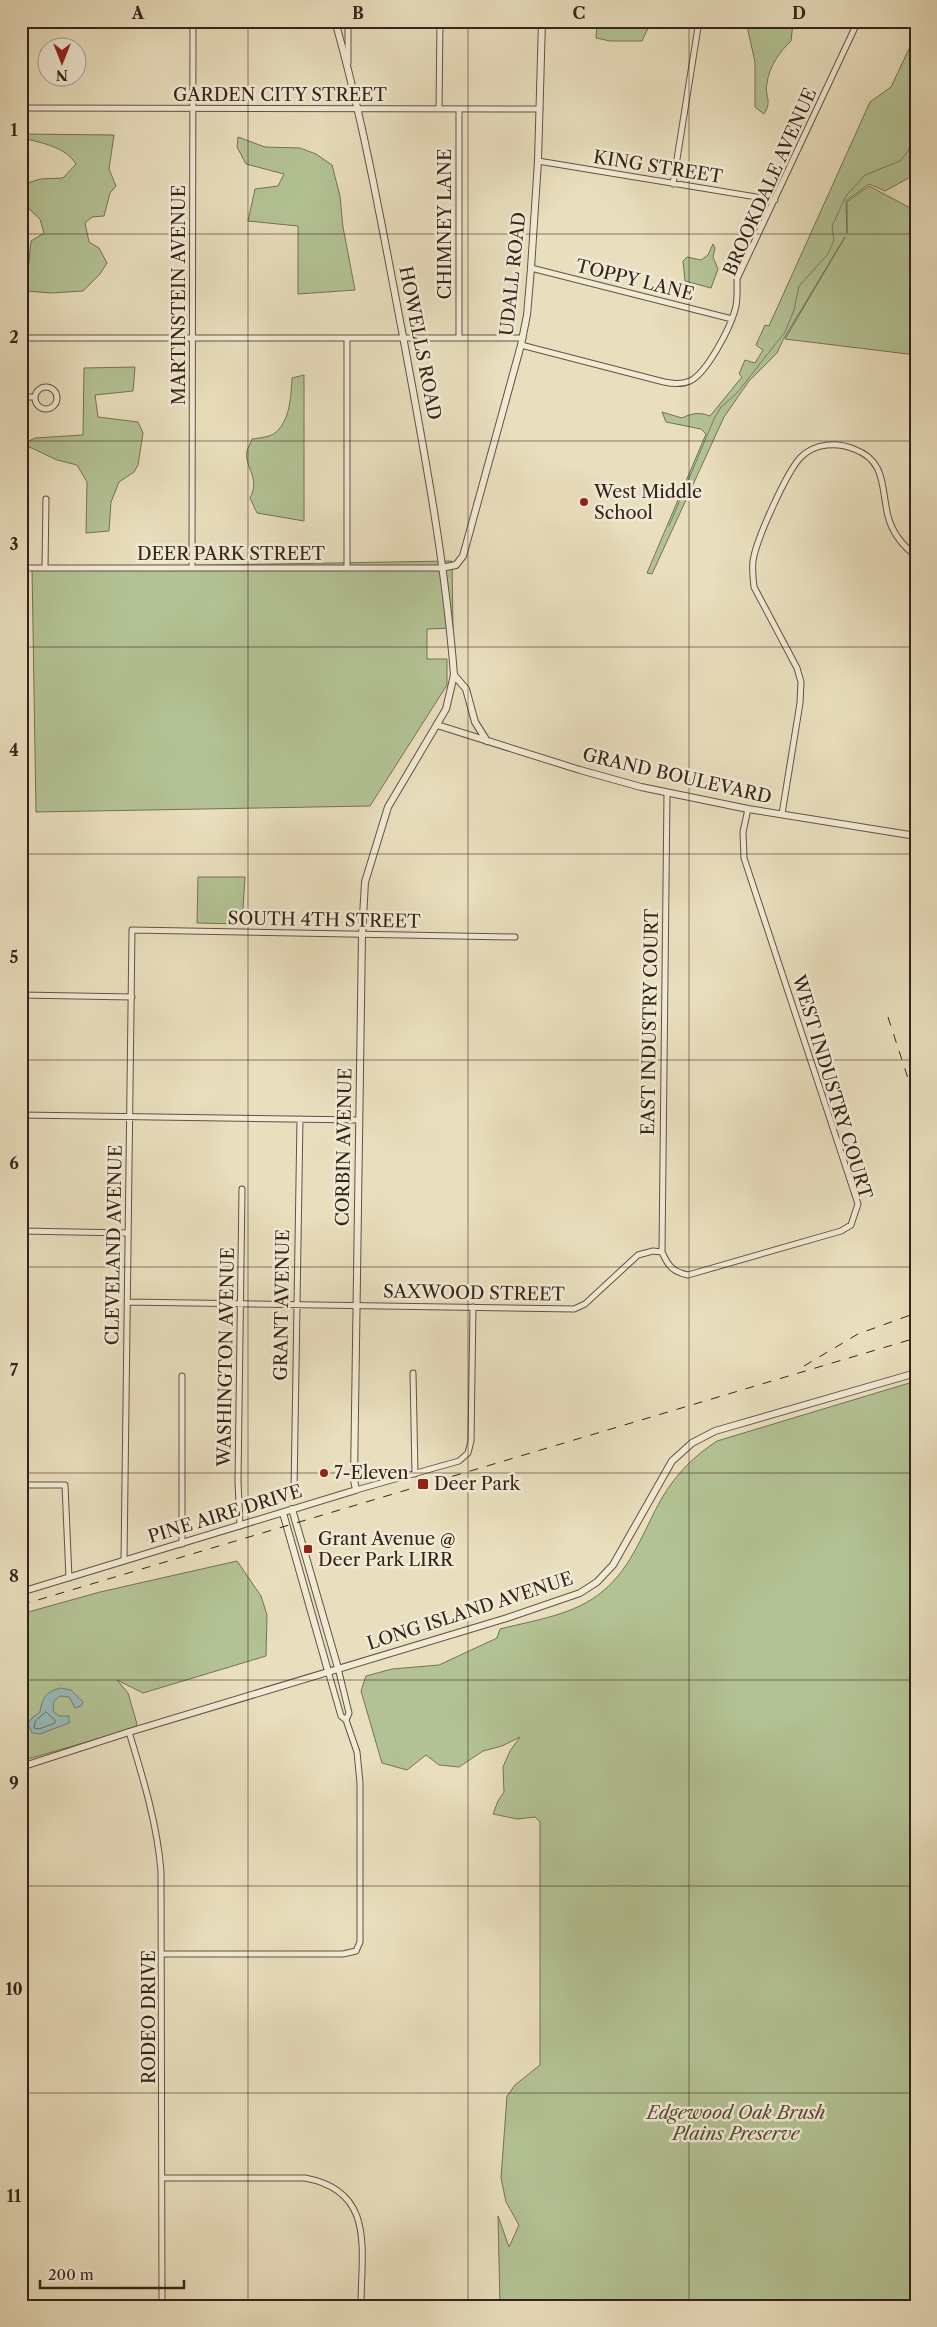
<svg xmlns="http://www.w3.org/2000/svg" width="937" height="2327" font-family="'Libre Caslon Text',serif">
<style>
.green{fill:#b3c294;stroke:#747257}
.water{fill:#99bbb8;stroke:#717e79}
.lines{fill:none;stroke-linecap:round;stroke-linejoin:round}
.shore{stroke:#686f69;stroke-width:1}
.stream{stroke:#717e79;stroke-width:1}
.minor-casing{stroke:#635243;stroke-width:7}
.tertiary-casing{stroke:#635243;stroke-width:8}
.minor{stroke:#f1ead4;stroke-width:5}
.tertiary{stroke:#f1ead4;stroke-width:6}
.rail{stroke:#36231a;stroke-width:1;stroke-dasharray:9 9;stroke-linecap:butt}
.grid{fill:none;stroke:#36231a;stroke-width:1;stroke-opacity:0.55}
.poi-dot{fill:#8f2418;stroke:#f1ead4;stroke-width:2}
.labels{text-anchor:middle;stroke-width:5;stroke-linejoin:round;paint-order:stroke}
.street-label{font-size:18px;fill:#36231a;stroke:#f1ead4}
.poi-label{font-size:18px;fill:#36231a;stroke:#f1ead4;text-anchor:start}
.park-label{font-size:18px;font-style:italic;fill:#554b38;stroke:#f1ead4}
.neatline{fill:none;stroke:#36231a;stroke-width:2}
.grid-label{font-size:16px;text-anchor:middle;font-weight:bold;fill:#36231a}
</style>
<rect width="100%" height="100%" fill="#e9debd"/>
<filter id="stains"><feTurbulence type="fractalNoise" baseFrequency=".004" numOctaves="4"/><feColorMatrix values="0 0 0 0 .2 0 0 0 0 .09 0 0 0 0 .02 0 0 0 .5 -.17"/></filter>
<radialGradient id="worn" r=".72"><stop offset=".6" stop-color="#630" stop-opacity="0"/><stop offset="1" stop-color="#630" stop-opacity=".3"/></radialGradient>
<!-- green -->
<path class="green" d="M597,21h52v5l-7,15h-32l-14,-3z
M754,21h37l2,2 -2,18c-11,10 -22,26 -24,42 -3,13 6,17 -3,31l-9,-7v-45l-8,-36z
M916,34v140l-31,17 -16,-7 -23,17 1,32v-31l22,-16 47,25v144l-131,-16 60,-102 -62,103 -6,13 -28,28 -25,36 -72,157 -5,-1 59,-139 -5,-5 -35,-7 -4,-10 20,6c10,-5 18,-6 28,-2l32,-39 -3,-3 6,-14 10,3 8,-13 -7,-5 9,-20 4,1 101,-224 21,-15z
M21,134l93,1 -5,34 7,17 -6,7 -6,23 -12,1 -7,6 4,19 10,6 8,15 -7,11 -17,17 -32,2 -25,-2 5,-50 13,-8 -4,-14 -12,-11v-25l12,-4 23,-1 13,-14c-12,-18 -32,-20 -53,-26z
M238,137l27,10 35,1 16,6 16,11 8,31 3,31 12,63 -57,4v-68l-50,-5 7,-32 23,-3 6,-12 -38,-10 -9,-17z
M713,244l2,4 -2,9 5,12 -7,19 -26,-7 -2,-20 4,-4 14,3 7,-5z
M135,367l-2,24 -38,4 3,22 40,5 5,11 -5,32 -4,7 -15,10 -8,20 -2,29 -23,2 1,-51 -10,-17 -20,-5 -34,-16 12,-6 48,-3 1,-67z
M304,375v146l-47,-8 -7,-15c11,-21 -6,-30 -3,-47 1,-4 4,-8 5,-12 7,-1 18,-2 23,-6 15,-12 16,-37 17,-55z
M452,561l1,67 -26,1v30h20v26l-77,121 -334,6 -4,-244z
M198,877h47l-3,47 -45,-1z
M916,1381v925h-416l-2,-90 11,31 10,-22 -13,-23 -5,-24 6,-82 8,-11 25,-20v-243l-5,-5 -18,2 -24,-5 5,-13 6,-9 -1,-25 7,-16 10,-14 -18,9 -19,5 -24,16 -20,-2 -13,-10 -19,15 -25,-7 -21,-72 5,-15 26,-7 47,-4 58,-27 3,-9c35,-9 75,-14 103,-38 30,-25 40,-60 59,-93 14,-24 32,-42 55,-57z
M237,1561l24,35 6,19 -1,41 -123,37 -26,-13 11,13 9,31 -2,4 -114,33v-147l79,-22z"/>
<!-- water -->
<path class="water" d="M61,1688l10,2 12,12 -2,4 -6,2 -6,-11 -9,-1 -6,5 -1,10 6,5h10v7l-29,11 -8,-1 -4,-9 4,-6 8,-6c2,-13 6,-21 21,-24z"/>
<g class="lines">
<!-- shore -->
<path class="shore" d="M46,1712l9,8v3l-16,6 -5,-1 1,-6z"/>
<!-- stream -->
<path class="stream" d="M669,526l45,-107 7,-12 16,-14 48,-61 9,-22 5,-24 29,-32 6,-14 -2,-14 14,-30 19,-21 35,-14 6,-7 7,-13 1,-24 2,-4"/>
<defs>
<path id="minor" d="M348,21v42
M21,108l519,1
M439,109l1,-88
M459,109v229
M538,161l237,39
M673,184l26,-163
M531,268l201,51
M21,338h502
M521,345l143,37c9,2 17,3 26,-1 17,-8 40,-53 45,-71 3,-9 2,-21 2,-31l121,-258
M35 398a11 11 0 1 1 22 0a11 11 0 1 1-22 0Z
M21,397h14
M21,568h420
M45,568l1,-69
M192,568l1,-547
M347,568v-230
M667,793l-5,459c6,14 11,20 26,23l153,-44 10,-6 7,-21 -114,-346 -1,-26 5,-23
M782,814l18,-111 1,-21 -4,-14 -43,-81c-1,-8 -2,-17 -1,-26 3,-21 34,-90 48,-104 14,-14 36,-15 53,-8 33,12 27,40 34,67 4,16 15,30 28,40
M21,995l111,2
M21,1115l338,5
M21,1231l107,2
M127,1302l447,7 11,-5 53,-49 15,-4 9,1
M413,1373l2,101
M21,1485h44l4,93
M356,1490l103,-29 9,-8 3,-12 2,-134
M294,1492l6,-373
M240,1526l-2,-45 4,-292
M182,1544v-168
M124,1561l8,-631 383,7
M338,1668l11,45 -3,7
M129,1732c14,46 28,91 32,139l1,435
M162,1954h181l13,-3 4,-9v-159l-3,-31 -11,-32 -5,-4 -13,-45
M163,2178h142c71,13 56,72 56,128"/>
<path id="tertiary" d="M441,568l15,-3 7,-9 58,-211 6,-30 4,-47 7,-107 4,-140
M454,675l12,14 9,33 12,19
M437,725l143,45 61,17 107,22 168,27
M292,1509l46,159
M283,1513l45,158
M21,1592l335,-102 -2,-10 8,-545 3,-53 23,-75 58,-98 8,-34c-9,-116 -31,-230 -52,-344 -20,-104 -38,-208 -67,-310
M21,1767l108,-35 378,-114 73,-25 17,-11 16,-17 59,-104 20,-18 23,-12 201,-58"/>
</defs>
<!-- minor casing -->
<use href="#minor" class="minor-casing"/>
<!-- tertiary casing -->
<use href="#tertiary" class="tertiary-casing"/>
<!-- minor -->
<use href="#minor" class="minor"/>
<!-- tertiary -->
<use href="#tertiary" class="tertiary"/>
<!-- rail -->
<path class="rail" d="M888,1017l28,86
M804,1366l54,-32 58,-21
M21,1605l895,-267"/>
</g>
<!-- grid -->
<path class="grid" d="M248,21v2285M468,21v2285M689,21v2285M21,234h895M21,441h895M21,647h895M21,854h895M21,1060h895M21,1267h895M21,1473h895M21,1680h895M21,1886h895M21,2093h895"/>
<!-- markers -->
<g class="poi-dot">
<circle cx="584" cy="502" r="5"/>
<circle cx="324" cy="1473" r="5"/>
<rect x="417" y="1478" width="12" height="12" rx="2.5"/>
<rect x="303" y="1544" width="10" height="10" rx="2.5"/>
</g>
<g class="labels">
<!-- street labels -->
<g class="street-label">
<text x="280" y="101">GARDEN CITY STREET</text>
<text transform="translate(658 167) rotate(9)" y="6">KING STREET</text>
<text transform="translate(770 182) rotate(-66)" y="6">BROOKDALE AVENUE</text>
<text transform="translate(445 224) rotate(-90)" y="6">CHIMNEY LANE</text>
<text transform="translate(513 274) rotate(-84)" y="6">UDALL ROAD</text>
<text transform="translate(635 280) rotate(14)" y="6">TOPPY LANE</text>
<text transform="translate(179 295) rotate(-90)" y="6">MARTINSTEIN AVENUE</text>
<text transform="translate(420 343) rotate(79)" y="6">HOWELLS ROAD</text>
<text x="231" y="560">DEER PARK STREET</text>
<text transform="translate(677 776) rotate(13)" y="6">GRAND BOULEVARD</text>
<text transform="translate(324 920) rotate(1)" y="6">SOUTH 4TH STREET</text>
<text transform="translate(650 1022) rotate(-89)" y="6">EAST INDUSTRY COURT</text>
<text transform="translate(832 1087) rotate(73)" y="6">WEST INDUSTRY COURT</text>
<text transform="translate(344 1147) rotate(-89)" y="6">CORBIN AVENUE</text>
<text transform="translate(114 1245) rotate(-89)" y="6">CLEVELAND AVENUE</text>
<text transform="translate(474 1293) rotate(1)" y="6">SAXWOOD STREET</text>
<text transform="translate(282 1305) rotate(-89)" y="6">GRANT AVENUE</text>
<text transform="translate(226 1357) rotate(-89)" y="6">WASHINGTON AVENUE</text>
<text transform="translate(225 1514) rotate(-17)" y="6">PINE AIRE DRIVE</text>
<text transform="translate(470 1611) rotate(-18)" y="6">LONG ISLAND AVENUE</text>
<text transform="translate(149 2017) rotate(-90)" y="6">RODEO DRIVE</text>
</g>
<!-- poi labels -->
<g class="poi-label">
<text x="594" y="498">West Middle<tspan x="594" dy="21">School</tspan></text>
<text x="334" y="1479">7-Eleven</text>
<text x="434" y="1490">Deer Park</text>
<text x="318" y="1545">Grant Avenue @<tspan x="318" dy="21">Deer Park LIRR</tspan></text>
</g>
<!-- park labels -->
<g class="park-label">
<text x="736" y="2119">Edgewood Oak Brush<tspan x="736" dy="21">Plains Preserve</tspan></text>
</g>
</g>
<!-- margin -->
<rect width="937" height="2327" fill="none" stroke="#e9debd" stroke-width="55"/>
<!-- north arrow -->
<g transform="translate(62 62) rotate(180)"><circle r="24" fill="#f1ead4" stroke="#a69a8a"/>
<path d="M0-4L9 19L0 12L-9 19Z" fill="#8f2418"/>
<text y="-8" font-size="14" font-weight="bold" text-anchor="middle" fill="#36231a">N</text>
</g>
<!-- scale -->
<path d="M40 2280v8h144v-8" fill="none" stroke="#36231a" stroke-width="2.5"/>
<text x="48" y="2280" font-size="15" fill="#36231a" stroke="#f1ead4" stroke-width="4" paint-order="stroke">200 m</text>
<rect x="28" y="28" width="882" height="2272" class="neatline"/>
<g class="grid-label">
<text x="138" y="19">A</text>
<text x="358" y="19">B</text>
<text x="579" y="19">C</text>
<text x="799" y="19">D</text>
<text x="14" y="136">1</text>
<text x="14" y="343">2</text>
<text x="14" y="550">3</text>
<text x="14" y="756">4</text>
<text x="14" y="963">5</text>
<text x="14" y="1169">6</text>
<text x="14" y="1376">7</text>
<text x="14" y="1582">8</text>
<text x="14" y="1789">9</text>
<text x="14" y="1995">10</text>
<text x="14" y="2202">11</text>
</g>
<rect width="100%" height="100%" filter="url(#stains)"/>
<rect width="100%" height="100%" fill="url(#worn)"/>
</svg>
